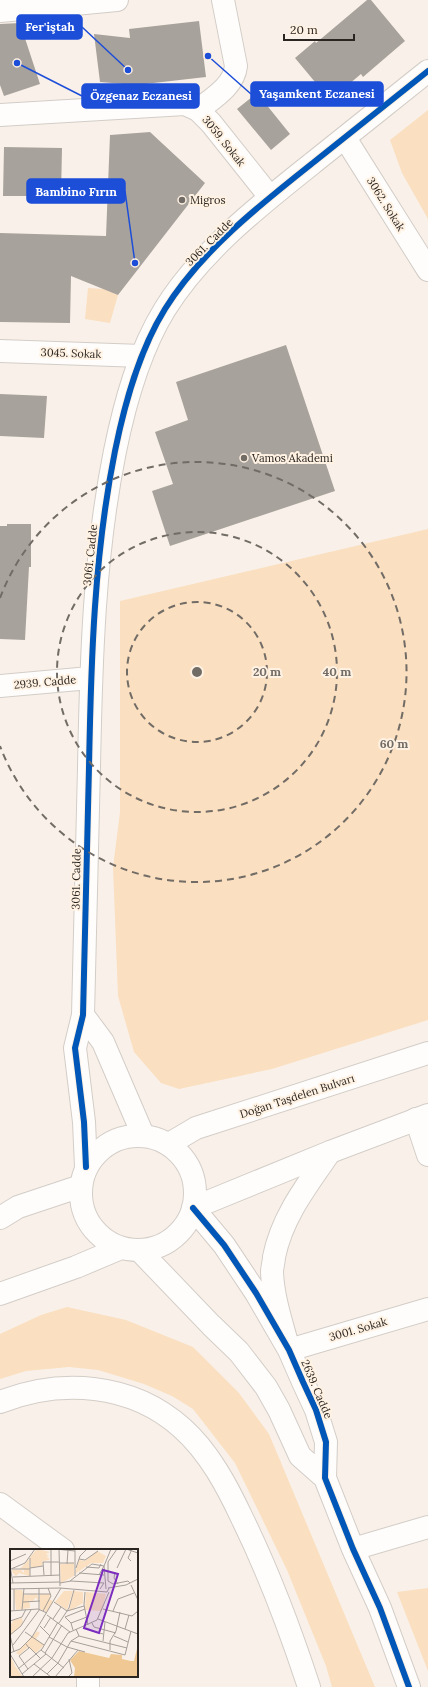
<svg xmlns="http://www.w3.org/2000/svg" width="428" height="1687" font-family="Lora,serif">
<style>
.green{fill:#fadfc0}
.building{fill:#a8a29c}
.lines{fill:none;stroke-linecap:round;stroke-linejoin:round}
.minor-casing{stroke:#d3cdc7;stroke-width:24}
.major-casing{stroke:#d3cdc7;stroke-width:24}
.minor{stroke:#fefdfc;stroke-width:22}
.major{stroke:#fefdfc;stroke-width:22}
.cycleway-casing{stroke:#fff2e3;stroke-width:8}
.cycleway{stroke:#0057b8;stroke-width:6}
.ring{fill:none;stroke:#726c66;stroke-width:2;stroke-dasharray:7 5}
.poi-dot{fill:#726c66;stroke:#fff2e3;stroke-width:1.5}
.labels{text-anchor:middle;stroke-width:4;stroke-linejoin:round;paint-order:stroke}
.street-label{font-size:11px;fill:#2a2520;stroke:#fff2e3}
.poi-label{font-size:11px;fill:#2a2520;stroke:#fff2e3;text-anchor:start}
.inset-road{fill:none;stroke:#a69f99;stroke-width:1}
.view{fill:#7b2cbf;fill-opacity:0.15;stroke:#7b2cbf;stroke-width:2}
.inset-edge{fill:none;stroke:#2a2520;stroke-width:2}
.centre{fill:#726c66;stroke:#fff2e3;stroke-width:2}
.ring-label{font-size:12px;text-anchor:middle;font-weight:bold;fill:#726c66;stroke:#fff2e3;stroke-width:4;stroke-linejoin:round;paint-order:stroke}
.leader{fill:none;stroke:#1d4ed8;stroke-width:1.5}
.callout-dot{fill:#1d4ed8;stroke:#fff2e3;stroke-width:1.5}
.callout{fill:#1d4ed8;stroke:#1d4ed8;stroke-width:1.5}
.callout-label{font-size:12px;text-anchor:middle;font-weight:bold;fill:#fff}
</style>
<rect width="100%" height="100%" fill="#f9f1e9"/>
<!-- green -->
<path class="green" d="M428,110v109l-26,-46 -12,-33z
M88,288l16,1 14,6 -8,28 -25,-4z
M428,529v491l-156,49 -93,20 -18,-6 -27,-31 -16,-56 -5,-129 7,-55v-211z
M67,1307l59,13 67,27 46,46 30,41 106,253h-43l-6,-21 -39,-96 -52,-107 -42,-54 -21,-13 -28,-12 -46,-14 -29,-3 -43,4 -26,8v-45l41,-19z
M428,1588v83l-31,-79z"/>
<!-- building -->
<path class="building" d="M367,0h4l34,41 -42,36 -2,-3 -31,26 -35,-42 20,-17 1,2z
M199,21l7,56 -70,8 -36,-3 -6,-48 36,4 -1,-9z
M20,23l20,61 -36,12 -4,-11v-61z
M257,93l33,41 -19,16 -34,-41z
M150,132l55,51 -87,112 -47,-19 -1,47 -70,-1v-89l106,3 4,-101z
M4,147l58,1 -1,48h-58z
M286,345l49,146 -165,55 -18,-55 21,-7 -18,-52 33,-12 -12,-38z
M0,394l47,2 -3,42 -44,-2z
M7,524h24v43h-2l-4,73 -25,-1v-113h7z"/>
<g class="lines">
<defs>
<path id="minor" d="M0,11l117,-11
M198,110c15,-12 36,-24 38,-44l-13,-66
M0,115l185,-11 13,6 13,13 59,74
M345,138l83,132
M0,351l142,5
M0,686l90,-8
M83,1015l20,27 40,93
M416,1119l12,36
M330,1152c-23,33 -48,65 -56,105 0,5 -2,10 -2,15 1,26 10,52 17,78l139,-41
M86,1167l-2,-45 -9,-74 8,-33c2,-83 4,-165 6,-248 2,-106 5,-212 26,-316 10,-49 24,-100 50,-142 36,-58 96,-105 149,-147 38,-30 76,-61 114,-91
M193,1208l31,37 32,48 33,57 14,32 13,28 10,32 -1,36 28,71 27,59 29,79
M139,1250l72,75 28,27 27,35 13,23 21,46 25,22
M0,1402c61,-24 132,-19 182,26 27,24 45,58 60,90 27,55 48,111 67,169
M0,1504l63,46
M353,1549l75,-22
M88,1676v11"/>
<path id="major" d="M81 1193a57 57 0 1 1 114 0a57 57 0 1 1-114 0Z
M169,1144l27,-16 232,-75
M193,1208l137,-56 98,-37
M0,1218l18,-11 63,-21
M0,1294l76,-27 45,-19"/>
</defs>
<!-- minor casing -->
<use href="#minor" class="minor-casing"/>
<!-- major casing -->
<use href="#major" class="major-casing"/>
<!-- minor -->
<use href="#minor" class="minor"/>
<!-- major -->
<use href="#major" class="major"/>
<defs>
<path id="cycleway" d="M86,1167l-2,-45 -9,-74 8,-33c2,-83 4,-165 6,-248 2,-106 5,-212 26,-316 10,-49 24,-100 50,-142 36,-58 96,-105 149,-147 38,-30 76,-61 114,-91
M193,1208l31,37 32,48 33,57 14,32 13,28 10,32 -1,36 28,71 27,59 29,79"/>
</defs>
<!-- cycleway casing -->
<use href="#cycleway" class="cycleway-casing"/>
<!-- cycleway -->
<use href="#cycleway" class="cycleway"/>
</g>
<!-- distance rings -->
<g class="ring">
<circle cx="197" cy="672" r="70"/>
<circle cx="197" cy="672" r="140"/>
<path d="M0 598A210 210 0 1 1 0 746"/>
</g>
<!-- markers -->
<g class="poi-dot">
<circle cx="182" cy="200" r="4"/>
<circle cx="244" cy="458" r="4"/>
</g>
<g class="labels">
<!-- street labels -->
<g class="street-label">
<text transform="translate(224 141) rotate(51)" y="4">3059. Sokak</text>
<text transform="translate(386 204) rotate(58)" y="4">3062. Sokak</text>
<text transform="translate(209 242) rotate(-45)" y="4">3061. Cadde</text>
<text transform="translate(71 353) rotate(2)" y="4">3045. Sokak</text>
<text transform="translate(90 555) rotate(-84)" y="4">3061. Cadde</text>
<text transform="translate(45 682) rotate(-5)" y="4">2939. Cadde</text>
<text transform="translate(76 879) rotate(-89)" y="4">3061. Cadde</text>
<text transform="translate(297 1096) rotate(-18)" y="4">Doğan Taşdelen Bulvarı</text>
<text transform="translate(358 1329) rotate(-16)" y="4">3001. Sokak</text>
<text transform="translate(317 1389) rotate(67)" y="4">2639. Cadde</text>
</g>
<!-- poi labels -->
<g class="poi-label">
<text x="190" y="204">Migros</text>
<text x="252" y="462">Vamos Akademi</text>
</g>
</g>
<!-- overview -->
<g transform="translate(10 1549)">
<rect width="128" height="128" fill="#f9f1e9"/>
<path d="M27,0l13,3 -4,2 3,2 -3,1 3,1v2l-6,1 -1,5 -11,2 -1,-11zM87,2l9,5 -3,7h-12l-16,11 4,-14 6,1zM19,10l1,17 -11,-3 -3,3 -3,-3 -1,-3h9l3,3v-3l-4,-1zM64,14v13l-13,7 -1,-19zM4,41h8l2,5 12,-1 3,3 -1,4 -2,-4 -3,4h-3l-1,-3 1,10 -7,1v-7l-1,7 -6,1zM54,42h9l-6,19 -12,-8zM64,42l9,1v11l-14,8zM76,43l20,2 -4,17 -17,-1zM30,45h10v6l3,1 -6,11 -7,-3zM12,69l1,4 -3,5 -10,8v-13l2,2 1,-4zM27,82l3,2 -4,6 8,6 -8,8 -8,-6 -9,8 -3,-2zM0,106l5,11 8,11h-13z" fill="#fadfc0"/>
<path d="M128,96v32h-64l1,-9 -5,-8 9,-9 30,7 2,-4 11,1v4l9,2h3z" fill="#f0c894"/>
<path class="inset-road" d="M41,0v27M45,0l20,2M49,0l1,37M107,0l-9,13v19l5,3 15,-3 2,2M116,0l12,4M20,9v18M69,10l6,1 13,-9M0,12l16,-7M121,12l-3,-3 4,-9M49,14h15M57,15l1,-14M0,17l3,17M76,18l13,1 2,-4M20,19l13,-2M66,19l4,-12 7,-7M107,19l9,-19M1,20l14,-6 10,-14M2,20h18M105,23l-1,6 4,6M69,24l25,2M34,26l-1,-13h16M65,27v-27M3,28l47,-2M60,32l22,-17 12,2 -5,9M0,34l50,-1M50,34l11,-2 33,2 -4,6M121,36l7,15M29,39v21M98,39l18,-3 12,-6M0,40l50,-1 47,4 2,-4M96,40l-2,-23 7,-17M75,43l-1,13 4,20M13,45h27M13,53l17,-1M44,53l13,9 17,-5M93,60l29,7 6,-5M4,61v-21M12,61l2,-22M0,62l28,-2 9,4M33,62l8,-15 -3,-8M103,62l5,-12 16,-6M37,66l23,17M55,68l20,-8M55,68l6,6 2,7M43,70l8,-12M88,70l40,15M0,72l12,-4 4,-8M49,74l10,-15 5,-18M61,74l16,-6M82,74l2,4 22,6M30,77l10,10M34,79l7,-11M66,80l3,7 48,12M115,80l4,-14M79,81l14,4M15,83l19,13M0,86l11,-9 10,-16M0,86l4,17M104,87l14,6M39,88l18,10 18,5M61,92l54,14 6,-24M93,92l2,-19M16,95l3,4 -10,8 9,13M3,96l27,-36M19,98l12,12M31,101l23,18M100,101v-9l6,-10 4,-19M0,104l10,-4 12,-12 29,-49M35,104l17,-28M0,105l14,23M24,115l17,13M8,120l24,-20 16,-27M12,125l24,-20M37,125l11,-11 13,-22 8,-5M22,128l20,-19 16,-25 29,-13 12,-28M45,128l23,-27M58,128l4,-4 -3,-14"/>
<path class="view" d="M93,21l15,4 -19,59 -15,-5z"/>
<rect width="128" height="128" class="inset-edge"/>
</g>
<circle cx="197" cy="672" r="6" class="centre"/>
<g class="ring-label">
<text x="267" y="676">20 m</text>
<text x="337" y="676">40 m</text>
<text x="394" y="748">60 m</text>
</g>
<!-- callouts -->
<path class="leader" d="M128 70L82 27M208 56L251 94M17 63L82 96M135 263L125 191"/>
<g class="callout-dot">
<circle cx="128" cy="70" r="4"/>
<circle cx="208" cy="56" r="4"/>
<circle cx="17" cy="63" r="4"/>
<circle cx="135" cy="263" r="4"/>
</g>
<g class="callout">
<rect x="17" y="15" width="65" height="24" rx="4"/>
<rect x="251" y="82" width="132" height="24" rx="4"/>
<rect x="82" y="84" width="117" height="24" rx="4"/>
<rect x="27" y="179" width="98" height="24" rx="4"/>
</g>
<g class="callout-label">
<text x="50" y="31">Fer'iştah</text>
<text x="317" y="98">Yaşamkent Eczanesi</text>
<text x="141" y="100">Özgenaz Eczanesi</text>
<text x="76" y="196">Bambino Fırın</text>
</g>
<!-- scale -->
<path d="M284 34v6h70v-6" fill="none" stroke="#2a2520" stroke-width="2"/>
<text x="290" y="34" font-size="12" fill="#2a2520" stroke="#fff2e3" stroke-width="3" paint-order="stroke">20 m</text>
</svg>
